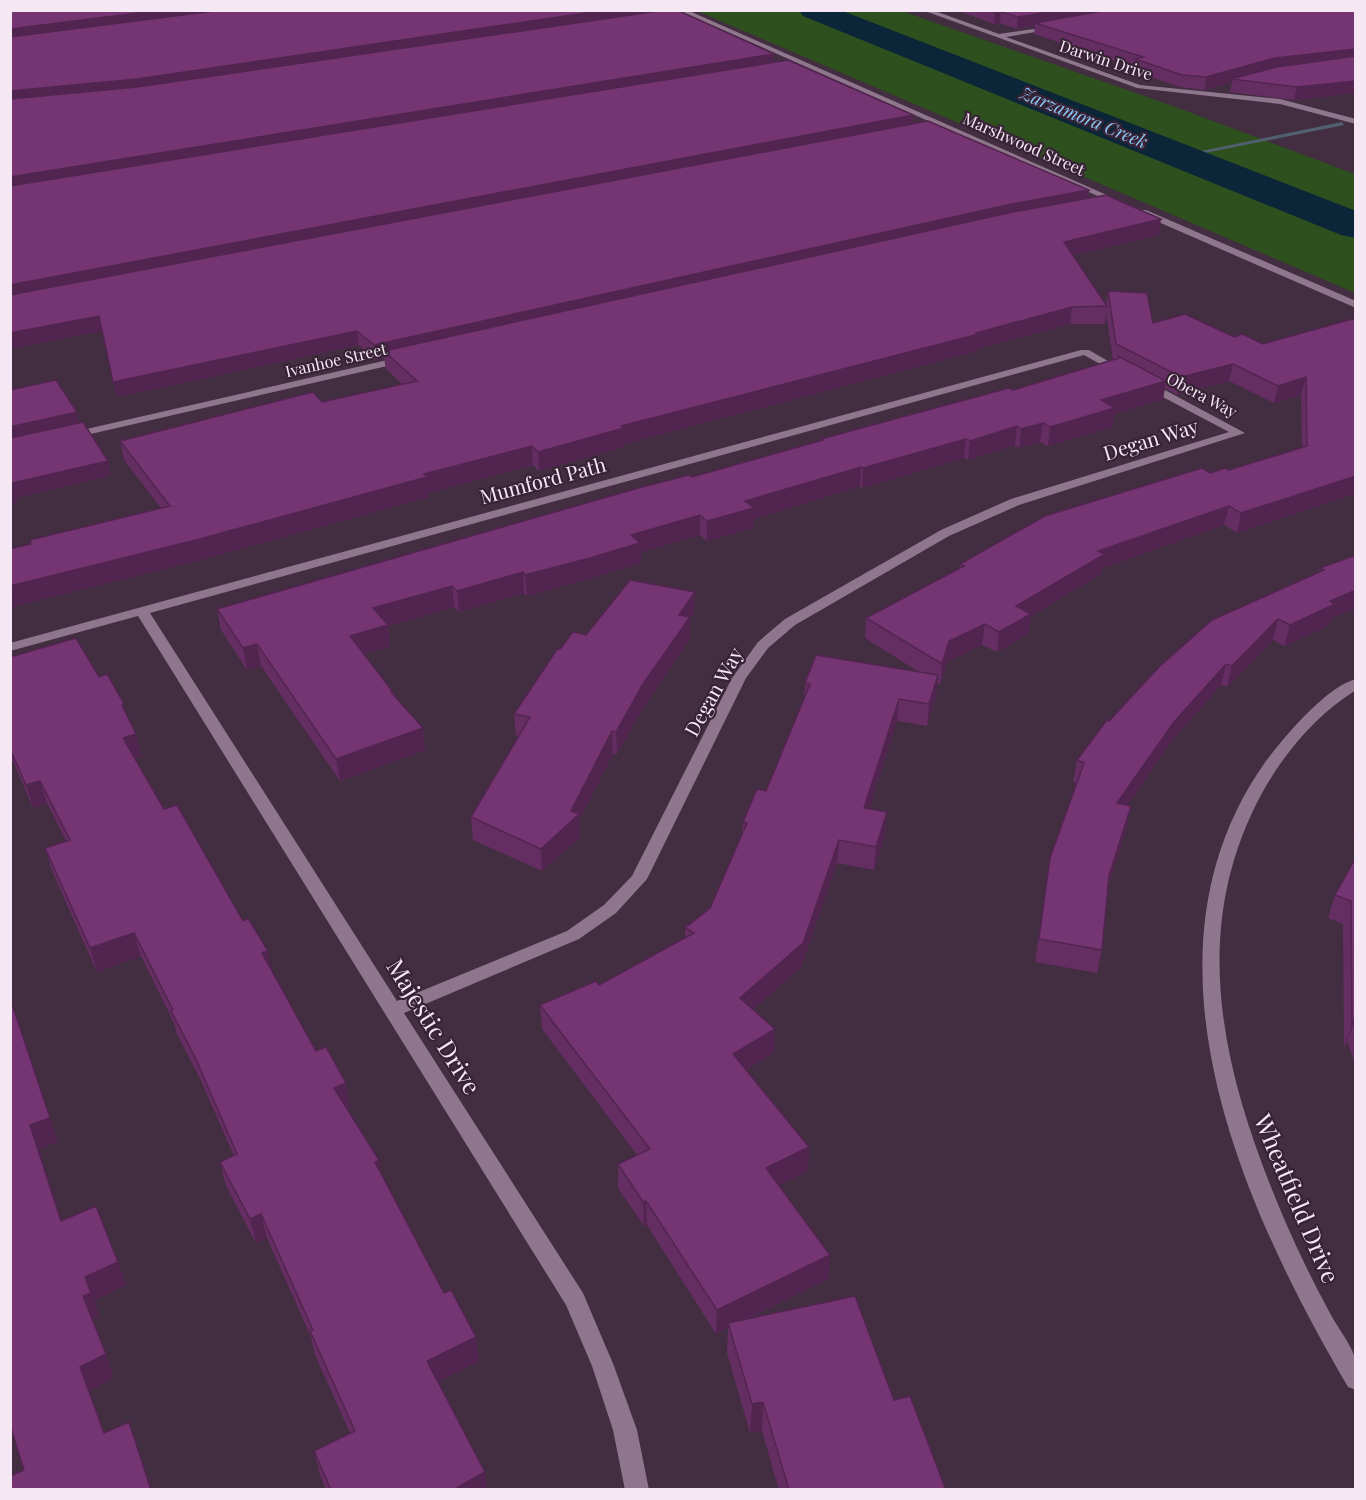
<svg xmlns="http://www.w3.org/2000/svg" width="1366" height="1500" font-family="'Playfair Display',serif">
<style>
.green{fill:#2e4f1e}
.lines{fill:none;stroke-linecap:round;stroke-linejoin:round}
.stream{fill:#506070;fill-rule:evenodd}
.river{fill:#0a2638;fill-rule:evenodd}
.minor{fill:#8f768c;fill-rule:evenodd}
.wall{fill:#652e62}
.shaded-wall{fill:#522550}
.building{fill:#753572;stroke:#522550;stroke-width:1.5}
.labels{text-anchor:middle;stroke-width:4.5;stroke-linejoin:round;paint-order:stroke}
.far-street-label{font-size:16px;fill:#f5e7f4;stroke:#382336}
.far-water-label{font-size:18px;font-style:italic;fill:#8ac7f5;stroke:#382336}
.street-label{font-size:20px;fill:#f5e7f4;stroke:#382336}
.near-street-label{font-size:24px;fill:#f5e7f4;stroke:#382336}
</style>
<rect width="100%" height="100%" fill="#422d41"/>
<!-- green -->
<path class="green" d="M697,11h205l271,95 182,68v119z"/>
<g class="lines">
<!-- stream -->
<path class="stream" d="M1342,122l2,3 -164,33 -3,-2z"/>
<!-- river -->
<path class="river" d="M799,10h41l516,201v27l-15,-3 -538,-219z"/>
<!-- minor -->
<path class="minor" d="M678,10h9l438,193 -7,2z
M922,10h10l67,24 56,-8 -2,3 -47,8 134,48 140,14 76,20v5l-76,-20 -143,-16z
M1140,210h6l210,91v7l-216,-94z
M1081,350h8l38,22 -9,2 -34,-19 -934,258 247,388 170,-70 37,-26 28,-29 100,-198 26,-36 27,-23 156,-89 70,-31 218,-67 -87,-46v-4h8l95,51 -226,72 -70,31 -154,89 -27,23 -22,30 -99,201 -31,34 -37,26 -175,74 179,280 31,73 23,64 12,60h-24l-12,-60 -21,-64 -26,-61 -428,-689 -128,35v-8z
M405,356l4,1v4l-340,78 -6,-3 6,-3z
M1356,679v11c-40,25 -71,62 -94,103 -77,142 -37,287 23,428 14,32 29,63 46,94 7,13 20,29 24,43 3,9 1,23 1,32l-8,-3c-106,-181 -220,-433 -82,-626 18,-24 61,-75 90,-82z"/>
</g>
<!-- wall -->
<path class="wall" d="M10,10h650l114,44 -1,8 140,62 176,66 -1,8 71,37 -86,20 33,50 2,-14 45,32 81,14 29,7 93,-26v175l-119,40 -13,-8 -122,43 -1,6 -70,42 -3,18 -31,18 -15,-7 -35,17 -7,23 -3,-1 -1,13 -9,29 -30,-5 -28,88 18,3 -2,23 -11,35 -37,-7 -36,104 -48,42 21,43 -28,18 63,77 -1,24 -29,14 51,70 -2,24 -83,41 149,80 52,90h-167l-17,-59 -12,2 -23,-80 1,-25 -12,6 -69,-109 -3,1 -26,-38v-24l19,-9 -95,-126 -2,-24 59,-20 86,-47v-10l25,-20 32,-75 1,-11 23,-31 38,-92 1,-16 114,-11 -54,-34 1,-20 93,-49 1,-5 250,-91 19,-3 73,-22 -1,-53 -27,8 -45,-22 -52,14 -12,-7 -2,11 -49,15 -2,13 -64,19 -8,-4 -21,6 -4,-3 -47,15 -4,-2 -102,30 -2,-2 -106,33 -1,9 -46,13 -7,-6 -59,17v11l-50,15 -64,18 -3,-3 -65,19 -5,-5 -66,19 2,20 -26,8 29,38v3l30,33 2,22 -85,31 -79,-115 -14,4 -26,-40 -4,-21 475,-132 129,-37v-1l192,-49 100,-30 -7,-47 -1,11h-35l-93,25v2l-353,93v3l-85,24 -6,-6 -105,28 1,4 -229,63 -165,41 -5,-61 131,-32 -37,-48 -4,-19 202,-39 80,-18 -16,-15 -2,-11 -9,2 -16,-15 -242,52 -15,-66 -92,18z
M956,10h400v83l-62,7 -64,-8 2,-10 -28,8 -24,-3 -47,-16 1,-4 -100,-33 1,-8 -18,3 -17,-6 -6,1z
M1356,555v53l-25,10 -1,7 -46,21 -11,-6 -46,47 -6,-2 -52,59 -42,61 4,1 -5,23 -18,58 -6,63 -5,23 -62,-11 15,-104 27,-74 -4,-2 4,-22 32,-39 210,-149 1,-4z
M695,592l-1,21 -4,6v19l-46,68 -27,48h-4l-34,66 1,17 -38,34 -69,-31 -2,-23 48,-81h-3l-2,-22 46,-65z
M10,657l89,20 27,37 16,42 -7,2 29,51 79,112 29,50 44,80 34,56 -3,1 32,52 2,15 98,186 -41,20 49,109h-161l-6,-15 -6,-24 36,-18 -35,-78 -4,-18 -44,-99 -11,5 -30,-57 -6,-24 14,-6 -33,-75 -24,-47 -3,-11 -33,-67 -44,16 -45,-101 -7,-23 21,-7 -19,-38 -14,5 -20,-47 -3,1z
M1356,825v10l-3,-1z
M1356,857v209l-9,-25 -3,7 -1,-124 -15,-6 7,-23z"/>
<!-- shaded-wall -->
<path class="shaded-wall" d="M162,10h82l-234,30v-11z
M606,10h54v3l-521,77 -129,13v-12z
M1060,10h68l-93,13v3l-18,3 1,-12z
M1001,12l-1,11 -6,1 1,-11z
M1356,49v12l-124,18v3l-28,8 2,-13 69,-19z
M774,54l-1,11 -763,125v-13z
M1356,81v12l-62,7 3,-13z
M913,115l-1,11 -902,174v-15z
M1089,190l-2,13 -703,148v7l-9,2 -1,-15 638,-141z
M1161,219l-2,16 -97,23 2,-16z
M1072,307l-2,17 -93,25v2l-353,93v3l-85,24 -1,-19 83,-26z
M99,316l3,15 -92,18v-16z
M357,331l2,14 -242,52 -4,-15z
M1233,364l-4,17 -52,14 4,-18z
M1306,377l-5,18 -27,8 4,-17z
M1166,381l-3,18 -49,15 -2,13 -64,19 2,-19 51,-27z
M77,412l3,15 -70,16v-16z
M1043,423l-3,19 -21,6 2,-19z
M1017,426l-2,19 -47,15 2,-19z
M966,439l-2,19 -102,30 1,-20z
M532,446l1,19 -105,28 1,4 -229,63 -165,41 -25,7v-22z
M108,461l3,15 -94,22 1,4 -8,2v-17l2,-4z
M861,467l-1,19 -106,33 -1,9 -46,13v-20l38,-20z
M1356,476v17l-119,40 4,-20z
M1229,506l-5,19 -122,43 -1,6 -70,42 -3,18 -31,18 2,-20 17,-26 82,-55z
M700,515v20l-59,17v11l-50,15 -64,18 -2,-21 106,-40z
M523,572l1,21 -65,19 -2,-21z
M452,586l2,21 -66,19 2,20 -37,11 -3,-21 23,-28z
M1356,590v18l-25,10 -1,7 -46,21 6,-21 40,-24z
M695,592l-1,21 -4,6v19l-46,68 -27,48 -1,-22 63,-117z
M1278,619l-5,21 -46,47 5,-21z
M985,624l-3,21 -35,17 -7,23 2,-21 7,-23z
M257,644l4,22 -14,4 -4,-22z
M1226,664l-5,21 -52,59 -56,82 4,-23 57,-81z
M938,675l-2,22 -9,29 2,-22z
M899,699l-2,22 -35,110 2,-23z
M423,728l2,22 -85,31 -4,-22z
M612,731l1,23 -34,66 1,17 -38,34 -1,-22 30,-38z
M136,734l6,22 -13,4 -6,-22z
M10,753l3,8 -3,1z
M40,781l7,22 -14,5 -7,-23z
M1131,806l-5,23 -22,70 5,-23z
M887,812l-2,23 -11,35 2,-23z
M839,840l-2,23 -36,104 -61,54v-23z
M134,933l7,23 -44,16 -7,-24z
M268,951l5,24 -11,-22z
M14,1007l44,135 -19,7 31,96 -40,-120z
M1356,1018l-9,23 -3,7 8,-24z
M775,1029l-1,23 -41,26v-24z
M346,1083l4,24 -11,5 -5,-24z
M809,1147l-1,24 -43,21 1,-24z
M379,1160l4,24 -8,-22z
M646,1201l1,24 -3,1 -1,-24z
M261,1214l6,24 -11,5 -6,-24z
M830,1255l-2,24 -99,48 -1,-4v5l-12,6 1,-24z
M118,1262l8,23 -32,16 6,16 -8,3 -9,-24 2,-19z
M476,1337l3,24 -48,24 -4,-24z
M106,1354l8,24 -25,13 -9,-24z
M763,1402l-1,29 -12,2 2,-29z
M129,1422l8,23 15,45h-1z
M485,1472l2,18h-34z"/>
<!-- building -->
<path class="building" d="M10,10h152l-152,19z
M222,10h384l-469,69 -127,12v-54z
M665,10h12l97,44 -764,123v-78l127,-12z
M989,10h71l-42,7 -17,-5 -6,1z
M1108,10h248v39l-81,9 -69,19 -24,-2 -47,-16 8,-2 -108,-34z
M1356,56v25l-59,6 -65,-8 45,-12z
M788,60l125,55 -903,170v-99z
M928,121l161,69 -77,14 -638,141 -17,-14 -244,51 -14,-66 -89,17v-38z
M1106,195l55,24 -97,23 43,64 -35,1 -96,26 3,1 -358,92 3,2 -86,24 -6,-6 -108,28 3,3 -231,63 -186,46v-37l21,-5 -1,-4 140,-34 -50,-65 193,-49 9,10 95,-21 -33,-30 629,-139z
M1108,291l39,2 6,30 32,-9 49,23 8,-3 21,10 93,-26v158l-115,37 -12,-7 -131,45 7,3 -89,52 15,8 -32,18 -14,-8 -36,17 -7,23 -76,-46 98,-52 -4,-2 85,-48 157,-48 8,5 15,-5 4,2 78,-24 -1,-69 -28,9 -45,-22 -52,13 -65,-33z
M1118,356l48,25 -65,19 14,8 -65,19 -7,-4 -22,6 -4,-3 -47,15 -4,-2 -103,29 -2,-1 -116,34 9,7 -47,13 -7,-6 -69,20 9,8 -50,15 -65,17 -2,-3 -66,19 -5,-5 -79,22 15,17 -38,11 43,56h-2l32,36 -87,31 -79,-115 -14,4 -26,-39 418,-120 54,-14 3,2 131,-37 -2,-1 188,-51 4,2 106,-32z
M56,380l21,32 -67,15v-37z
M83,422l25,39 -96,22 1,4h-3v-49z
M1356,555v35l-26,11 5,3 -45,21 -12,-6 -46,47 -6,-2 -52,58 -57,81 14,3 -22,70 -7,74 -63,-11 11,-81 34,-95 -7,-3 30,-40 2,1 51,-55 52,-46 112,-50 -4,-2z
M630,580l65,12 -16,23 11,2 -47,67 -27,48 -4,-1 -41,80 8,3 -38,35 -70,-32 59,-100 -16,-3 44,-66 2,1 13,-17 13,3z
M76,638l23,39 8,-3 17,30 -2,1 14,29 -13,4 41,71 13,-4 66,116 5,-3 20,33 -6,2 54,98 10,-4 20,36 -12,5 45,72 -4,2 69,131 7,-3 25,47 -49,24 58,111 -32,18h-122l-17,-39 41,-20 -45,-100 3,-1 -52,-116 -11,5 -30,-57 17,-8 -42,-97 -24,-46 2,-1 -39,-77 -44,15 -45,-100 25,-8 -30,-59 -14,4 -16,-36v-92z
M816,655l122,20 -9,29 -30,-5 -35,109 23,4 -11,35 -37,-7 -36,103 -63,55 35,31 -42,25 76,93 -43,21 64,87 -113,55 -71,-109 -3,1 -25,-38 32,-15 -110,-144 56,-24 3,4 95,-52 -9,-5 25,-20 37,-85 -4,-1 14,-33 9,2 44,-107 -5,-1z
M1356,857v160l-4,7 -1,-123 -16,-6z
M10,998l40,120 -20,7 31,96 35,-15 22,56 -33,15 6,16 -8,3 23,58 -26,13 24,66 25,-11 22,68h-141v-14l14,-6 -14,-45z
M855,1296l39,104 16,-4 36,94h-157l-26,-88 -11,2 -24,-81z"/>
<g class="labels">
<!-- far-street labels -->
<g class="far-street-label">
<text transform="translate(1106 60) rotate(18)" y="6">Darwin Drive</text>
<text transform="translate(1024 144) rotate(24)" y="6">Marshwood Street</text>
<text transform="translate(336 360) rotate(-13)" y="6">Ivanhoe Street</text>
<text transform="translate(1202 395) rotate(28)" y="6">Obera Way</text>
</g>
<!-- far-water labels -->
<g class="far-water-label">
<text transform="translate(1084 118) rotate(22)" y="6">Zarzamora Creek</text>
</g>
<!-- street labels -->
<g class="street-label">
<text transform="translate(1151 440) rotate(-17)" y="7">Degan Way</text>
<text transform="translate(543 481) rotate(-15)" y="7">Mumford Path</text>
<text transform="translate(714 692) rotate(-61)" y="7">Degan Way</text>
</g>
<!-- near-street labels -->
<g class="near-street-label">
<text transform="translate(433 1027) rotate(58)" y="8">Majestic Drive</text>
<text transform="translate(1296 1199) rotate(67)" y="8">Wheatfield Drive</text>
</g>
</g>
<!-- border -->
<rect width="1366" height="1500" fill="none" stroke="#f5e7f4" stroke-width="24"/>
</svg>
